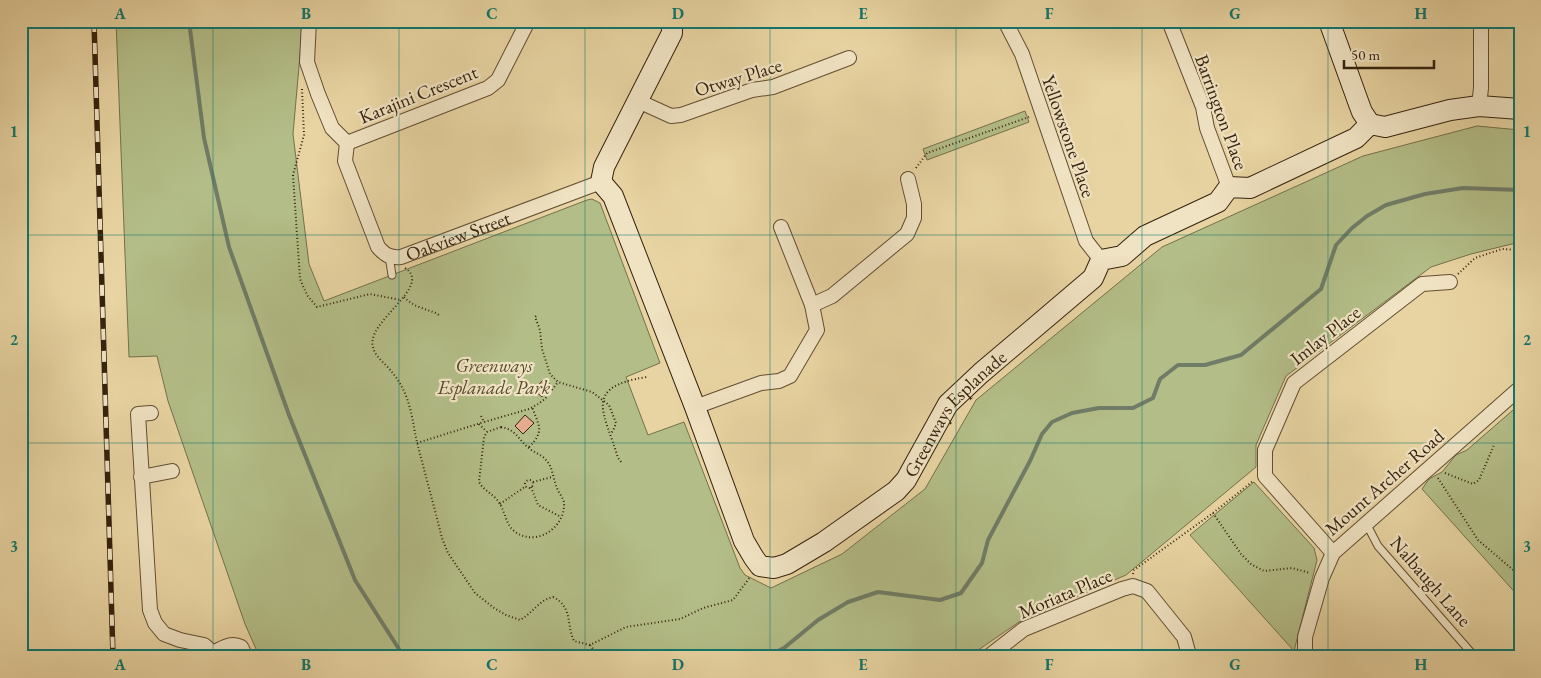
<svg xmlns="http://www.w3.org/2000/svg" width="1541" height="678" font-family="'EB Garamond',serif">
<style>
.green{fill:#b3bd87;stroke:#74704a}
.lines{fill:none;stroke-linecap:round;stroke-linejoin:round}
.stream{stroke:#707c67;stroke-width:4}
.building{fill:#e5ab8f;stroke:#35220e}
.lane-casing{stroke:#624e33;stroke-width:9}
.street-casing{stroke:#624e33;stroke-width:16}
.secondary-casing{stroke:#35220e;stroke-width:22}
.path{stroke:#35220e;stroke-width:2;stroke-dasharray:1 2.5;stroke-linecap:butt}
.lane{stroke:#f0e3c3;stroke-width:7}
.street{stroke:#f0e3c3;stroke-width:14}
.secondary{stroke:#f0e3c3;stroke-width:20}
.rail-casing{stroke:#35220e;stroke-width:5.5}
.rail{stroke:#f0e3c3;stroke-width:4;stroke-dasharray:11;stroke-linecap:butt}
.grid{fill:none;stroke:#0f766e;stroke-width:1;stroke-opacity:0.55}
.labels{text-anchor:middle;stroke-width:4.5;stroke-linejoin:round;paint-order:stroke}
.street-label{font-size:19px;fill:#35220e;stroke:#f0e3c3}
.park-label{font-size:19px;font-style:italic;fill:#54492c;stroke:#f0e3c3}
.neatline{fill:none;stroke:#0f766e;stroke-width:2}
.grid-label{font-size:16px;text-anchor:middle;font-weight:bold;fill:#0f766e}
</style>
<rect width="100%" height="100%" fill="#e8d4a2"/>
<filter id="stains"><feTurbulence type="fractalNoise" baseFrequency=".004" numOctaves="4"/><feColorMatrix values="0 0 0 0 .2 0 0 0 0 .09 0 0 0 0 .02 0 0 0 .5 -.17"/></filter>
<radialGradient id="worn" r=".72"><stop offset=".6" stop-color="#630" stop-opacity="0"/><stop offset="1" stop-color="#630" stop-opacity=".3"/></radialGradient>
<!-- green -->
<path class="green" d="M116,21h187l-10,113 16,130 15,37 263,-101 5,-1 8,4 60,160 -34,14 22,58 36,-13 56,146 5,7 26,13 71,-34 83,-65 51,-89 186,-153 201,-91 114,-30 43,4v112l-49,12 -40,13 -145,109 -30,69v22l-130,108 -107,47 -51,35h-714l2,-8 -11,-25 -77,-223 -11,-45 -28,1z
M1025,111l4,11 -102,38 -4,-11z
M1520,404v194l-98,-109 7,-10 13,-7 14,-17 11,-5z
M1254,482l60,66 3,12 -23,91 -104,-116z"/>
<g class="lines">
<!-- stream -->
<path class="stream" d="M189,21l15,117 25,109 60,168 66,165 49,77
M766,657l18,-9 34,-28 30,-18 30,-10 62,8 21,-7 21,-30 6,-23 42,-79 12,-27 10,-12 20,-9 27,-5h34l20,-10 7,-19 18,-14h27l36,-10 80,-66 15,-44 16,-17 15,-12 19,-11 39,-11 38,-6 57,2"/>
</g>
<!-- building -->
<path class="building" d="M544,379l8,7 -10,11 -8,-7z
M525,415l9,8 -11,11 -8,-8z"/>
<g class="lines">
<defs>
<path id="lane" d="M389,256l3,19
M1366,523l12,23 97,111"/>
<g id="street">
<path id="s1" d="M309,21l-2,41 11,32 14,34 15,15 -2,18 33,86c7,8 12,11 23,10l200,-75"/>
<path d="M1005,21l17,33 64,187 15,19"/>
<path d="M1169,21l34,86 4,21 22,59"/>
<path d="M638,101l33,15 10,-1 71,-25 21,-3 76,-29"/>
<path d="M1479,106l2,-18v-67"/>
<path d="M347,143l141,-55 10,-8 28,-55 -1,-4"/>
<path d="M812,305l20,-9 75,-62 7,-16v-14l-6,-25"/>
<path d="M695,407l66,-24 18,-2 11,-5 27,-46 -5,-25 -31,-78"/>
<path d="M151,413l-13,1 12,196 5,13 9,11 16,6 24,5 9,8"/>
<path d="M141,477l31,-6"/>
<path d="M1333,553l-68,-77v-26l29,-67 128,-99 28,-2"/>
<path d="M211,657l2,-4c9,-5 18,-11 28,-6l3,6 -1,4"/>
<path d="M988,657l36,-28 98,-40 11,-3 14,5 37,46 5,18"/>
<path d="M1305,657v-20l17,-59 11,-25 187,-165"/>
</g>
<g id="secondary">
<path id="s2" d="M672,21v12l-68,134 -3,15 12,14 82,211 49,134 10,17 6,8 14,2 13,-4 37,-22 72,-51 10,-11 42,-76 33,-31 112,-95 8,-18 21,-4 23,-20 73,-34 11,-15 21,1 106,-50 14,-14 15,3 65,-17 29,-4 41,3"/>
<path d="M1329,21l30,83 3,8 8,12"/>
</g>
</defs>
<!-- lane casing -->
<use href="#lane" class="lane-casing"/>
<!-- street casing -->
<use href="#street" class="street-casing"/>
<!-- secondary casing -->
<use href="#secondary" class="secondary-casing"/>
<!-- path -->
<path class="path" d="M302,89l2,46 -11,40 7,104 7,16 10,12 53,-13 31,6
M916,168l11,-15 102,-36
M405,268c29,18 -40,54 -32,79 2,10 12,16 18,24 8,9 15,22 18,34 4,12 5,25 8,37 8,32 17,64 25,96l6,15 27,40 19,15 12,7 14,5c13,-7 19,-20 33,-23 20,10 13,27 21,44l16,4 36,-18 54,-8 23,-11 30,-8 17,-23
M1458,274l17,-16 27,-9 18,1
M404,297c5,5 11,9 18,11 6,3 12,3 18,8
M536,316l-1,1 5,13 2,19 8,25 8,8 34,10 17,13 7,18 -3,8 -3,3
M481,416l3,6 45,-13 9,-5 7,-5 13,-17
M479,424l7,7
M501,427c15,2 18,14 29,22 5,4 12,6 16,11 7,7 7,19 11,28 2,6 8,11 7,18 -1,24 -30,41 -50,25 -9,-8 -9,-21 -16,-30 -5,-7 -15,-11 -19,-19l5,-45 3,-5z
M417,443l67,-21
M529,447c16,-16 10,-21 3,-40
M621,462l-3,-4c-13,-45 -37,-71 29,-81
M1445,473l28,11 6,-4 15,-35
M1438,478l40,62 40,34 2,4
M525 484a4 4 0 1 1 8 0a4 4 0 1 1-8 0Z
M533,482l19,-5
M531,487l7,18 23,12
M500,504l26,-18
M1213,513l28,41 10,10 13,7 28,-3 18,5
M1133,574l1,-4 79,-57 40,-32
M590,645l9,12"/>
<!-- lane -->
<use href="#lane" class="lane"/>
<!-- street -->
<use href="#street" class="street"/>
<!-- secondary -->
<use href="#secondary" class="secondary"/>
<defs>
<path id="rail" d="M94,21l19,636"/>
</defs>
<!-- rail casing -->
<use href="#rail" class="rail-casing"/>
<!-- rail -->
<use href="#rail" class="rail"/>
</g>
<!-- grid -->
<path class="grid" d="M213,21v636M399,21v636M585,21v636M770,21v636M956,21v636M1142,21v636M1328,21v636M21,235h1499M21,443h1499"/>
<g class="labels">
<!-- street labels -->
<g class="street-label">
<text transform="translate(738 77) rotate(-17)" y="7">Otway Place</text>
<text transform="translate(418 94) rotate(-22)" y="7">Karajini Crescent</text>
<text transform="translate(1222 112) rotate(70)" y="7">Barrington Place</text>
<text transform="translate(1069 136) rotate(71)" y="7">Yellowstone Place</text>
<text dy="7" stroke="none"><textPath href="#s1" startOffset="330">Oakview Street</textPath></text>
<text transform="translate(1325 335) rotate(-38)" y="7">Imlay Place</text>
<text dy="7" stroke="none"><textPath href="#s2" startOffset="852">Greenways Esplanade</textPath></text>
<text transform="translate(1384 482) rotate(-41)" y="7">Mount Archer Road</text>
<text transform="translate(1431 581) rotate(49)" y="7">Nalbaugh Lane</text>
<text transform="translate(1065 593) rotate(-23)" y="7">Moriata Place</text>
</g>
<!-- park labels -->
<g class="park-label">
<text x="494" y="372">Greenways<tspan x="494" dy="22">Esplanade Park</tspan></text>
</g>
</g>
<!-- margin -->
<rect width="1541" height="678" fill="none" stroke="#e8d4a2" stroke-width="55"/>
<!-- scale -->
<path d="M1344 60v8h90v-8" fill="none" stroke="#35220e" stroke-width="2.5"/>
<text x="1351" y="60" font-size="15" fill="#35220e" stroke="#f0e3c3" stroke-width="4" paint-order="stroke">50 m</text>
<rect x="28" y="28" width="1486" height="622" class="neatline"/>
<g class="grid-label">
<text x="120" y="19">A</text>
<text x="306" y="19">B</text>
<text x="492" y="19">C</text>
<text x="678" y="19">D</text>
<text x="863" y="19">E</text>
<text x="1049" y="19">F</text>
<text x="1235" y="19">G</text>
<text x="1421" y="19">H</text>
<text x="14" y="137">1</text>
<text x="1527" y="137">1</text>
<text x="14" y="345">2</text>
<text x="1527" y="345">2</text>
<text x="14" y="552">3</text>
<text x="1527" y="552">3</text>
<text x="120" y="670">A</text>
<text x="306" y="670">B</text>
<text x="492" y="670">C</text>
<text x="678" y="670">D</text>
<text x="863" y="670">E</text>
<text x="1049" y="670">F</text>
<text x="1235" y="670">G</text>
<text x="1421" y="670">H</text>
</g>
<rect width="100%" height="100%" filter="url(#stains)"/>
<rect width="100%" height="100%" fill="url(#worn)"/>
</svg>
